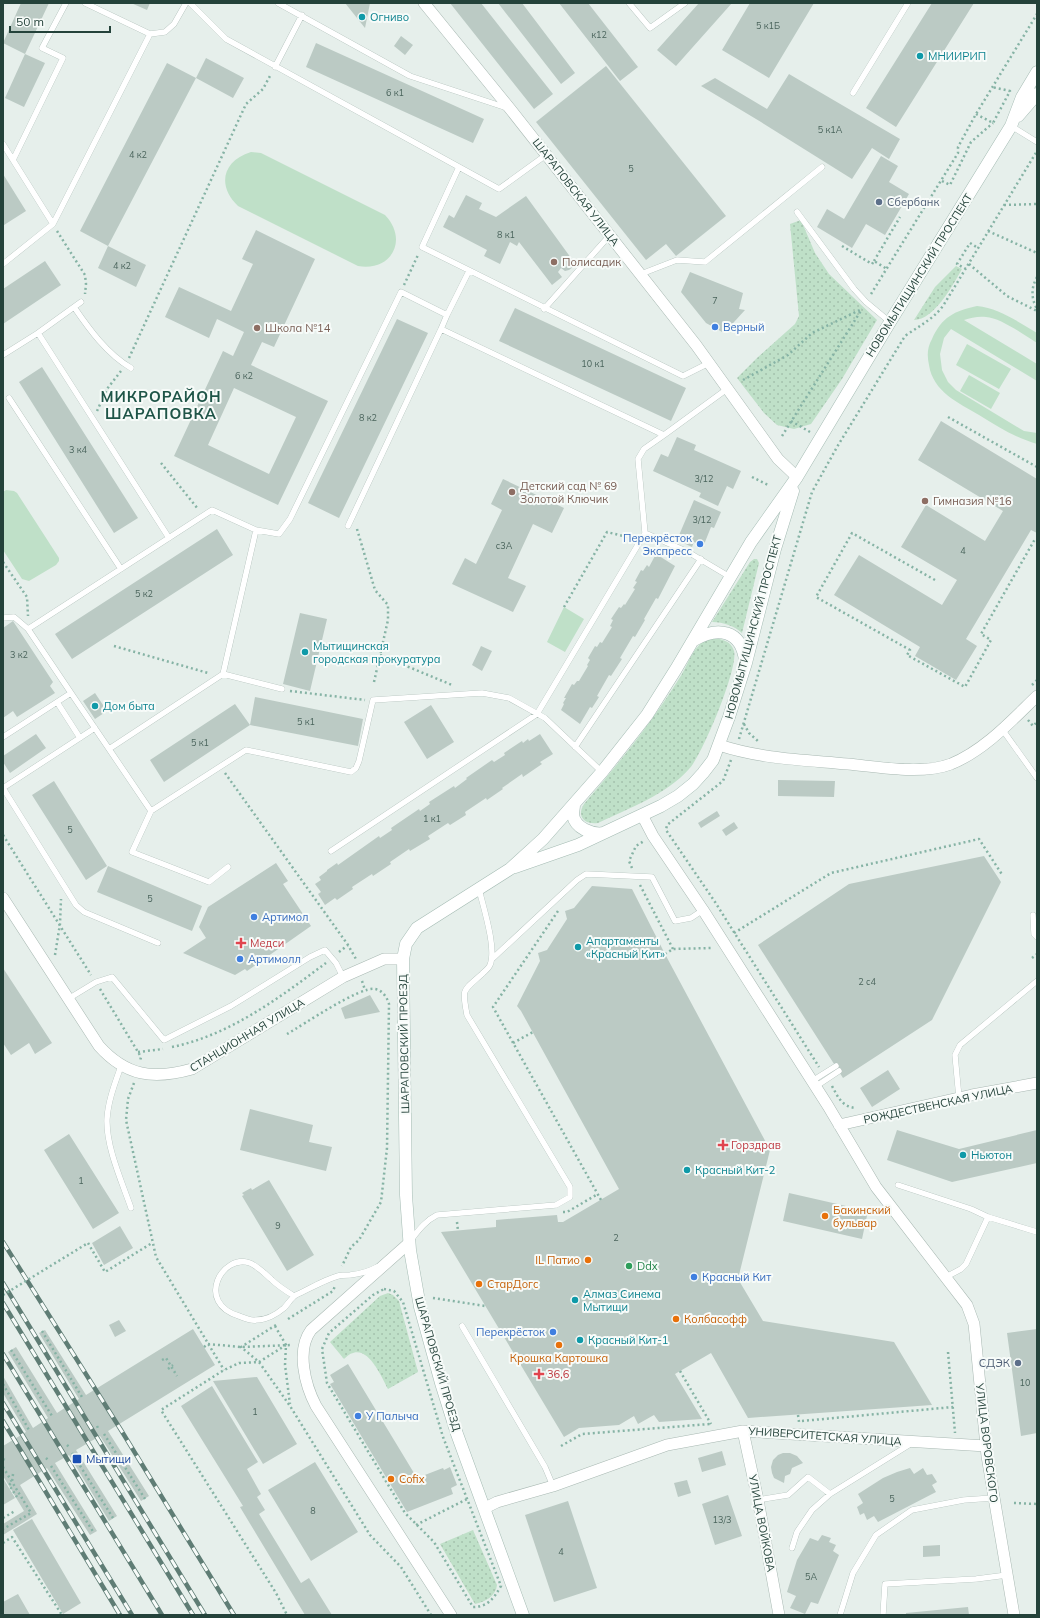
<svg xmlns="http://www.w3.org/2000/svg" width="1040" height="1618" font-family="Mulish,sans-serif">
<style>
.grass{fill:url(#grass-dots)}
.green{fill:#bfe0c8}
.building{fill:#bbcac4;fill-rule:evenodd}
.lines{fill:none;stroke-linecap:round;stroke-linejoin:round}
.lane-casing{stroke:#a8b8b2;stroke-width:6}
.street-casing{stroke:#a8b8b2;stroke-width:12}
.secondary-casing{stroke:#a4bbb3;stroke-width:13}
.path{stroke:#86b3a5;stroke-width:2.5;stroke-dasharray:2 3;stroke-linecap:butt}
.lane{stroke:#fff;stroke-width:5.5}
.street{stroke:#fff;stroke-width:11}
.secondary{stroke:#fff;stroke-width:12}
.rail-casing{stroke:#5f7d75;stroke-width:4.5}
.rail{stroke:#f7fbf9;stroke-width:3;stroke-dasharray:9;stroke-linecap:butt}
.path-bridge{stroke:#86b3a5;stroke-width:2.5;stroke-dasharray:2 3;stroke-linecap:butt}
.culture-dot{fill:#0f9aa8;stroke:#f7fbf9;stroke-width:1.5}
.service-dot{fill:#5c6f8a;stroke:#f7fbf9;stroke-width:1.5}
.education-dot{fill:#8d6e63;stroke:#f7fbf9;stroke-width:1.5}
.shop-dot{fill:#3f7fe0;stroke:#f7fbf9;stroke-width:1.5}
.health-dot{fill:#e0444e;stroke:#f7fbf9;stroke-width:1.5}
.food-dot{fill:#e8710a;stroke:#f7fbf9;stroke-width:1.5}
.leisure-dot{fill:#2e9e5b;stroke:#f7fbf9;stroke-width:1.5}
.transit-dot{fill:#1a4fb4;stroke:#f7fbf9;stroke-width:1.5}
.labels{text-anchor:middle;stroke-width:4;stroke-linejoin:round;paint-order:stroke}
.number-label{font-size:9px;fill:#4a645c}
.culture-label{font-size:11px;fill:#0d838f;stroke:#f7fbf9;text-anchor:start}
.street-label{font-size:11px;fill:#24423a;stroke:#f7fbf9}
.service-label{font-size:11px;fill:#4e5e75;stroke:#f7fbf9;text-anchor:start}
.education-label{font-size:11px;fill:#785e54;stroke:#f7fbf9;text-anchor:start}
.shop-label{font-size:11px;fill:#366cbe;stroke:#f7fbf9;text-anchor:start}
.health-label{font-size:11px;fill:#be3a42;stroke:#f7fbf9;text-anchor:start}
.food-label{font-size:11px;fill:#c56008;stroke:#f7fbf9;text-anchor:start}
.leisure-label{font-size:11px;fill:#27864d;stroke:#f7fbf9;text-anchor:start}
.transit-label{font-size:11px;fill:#164399;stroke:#f7fbf9;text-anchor:start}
.district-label{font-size:15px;font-weight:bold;letter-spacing:1px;fill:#1f5548;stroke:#f7fbf9}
</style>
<defs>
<pattern id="grass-dots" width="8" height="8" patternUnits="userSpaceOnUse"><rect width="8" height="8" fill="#bfe0c8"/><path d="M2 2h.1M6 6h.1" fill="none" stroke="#a4c1ad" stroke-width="1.8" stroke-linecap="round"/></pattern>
</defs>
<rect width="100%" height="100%" fill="#e6efeb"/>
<!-- grass -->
<path class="grass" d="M801,220l14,33 14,21 48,46 -35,59 -31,45 -17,5 -17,-4 -13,-12 -27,-35 21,-21 37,-33 4,-8 -9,-92z
M956,266l6,3c-9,16 -28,51 -48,51l21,-33z
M754,559h3l2,4 -17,70c-8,-7 -18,-11 -30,-11l38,-60z
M709,638c10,0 22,2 25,13 5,16 -32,105 -45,118 -23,26 -60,39 -91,54 -13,2 -22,-6 -14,-19 35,-41 69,-83 98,-130 8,-14 12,-29 27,-36z
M388,1293l5,2 6,6 19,71 -30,17c-8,-15 -23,-52 -44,-30l-14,-17 50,-46z
M473,1530l24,55c-1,11 -12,17 -22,19l-35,-60z"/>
<!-- green -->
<path class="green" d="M251,152l10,1 124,62c24,25 6,57 -27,51l-120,-60c-21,-20 -16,-45 13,-54z
M977,306c22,2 41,16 60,27v10c-13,-8 -36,-25 -51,-26 -8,-1 -15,1 -22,3l73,44v17l-86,-52 -7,9 -4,16 2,16 6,12 8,8 68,41 13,2v11c-21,-6 -39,-17 -58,-29 -20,-12 -46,-23 -50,-50 -2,-9 -2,-17 3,-26 10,-22 22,-28 45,-33z
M967,344l44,25 -12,20 -43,-24z
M969,375l31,18 -9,16 -31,-18z
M6,490l8,1 3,2 42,65v3l-3,4 -27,16 -7,-2 -19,-29v-58z
M564,607l20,12 -19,33 -18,-10z"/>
<!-- building -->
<path class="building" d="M21,3h28l-24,51 -22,-11z
M131,3h19l-3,7z
M345,3h25l-5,25z
M450,3h31l72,91 -19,15z
M498,3h24l53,70 -14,11z
M559,3h29l50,64 -18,14z
M699,3h33l-56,63 -19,-16z
M750,3h64l-45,75 -47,-28z
M932,3h42l-78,124 -30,-19z
M401,36l12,9 -8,10 -11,-9z
M316,43l168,76 -11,24 -167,-76z
M25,54l20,9 -21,44 -19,-9z
M206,58l38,20 -11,20 -37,-20z
M167,63l29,15 -88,168 -28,-15z
M606,66l120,150 -50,40 -10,-12 -20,16 -110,-138z
M789,74l111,65 -11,20 -17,-11 -20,31 -91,-57 -60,-36 14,-8 52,31z
M881,156l17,10 -9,16 20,12 -24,41 -19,-11 -14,24 -35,-21 10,-18 17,10z
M3,174l23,37 -22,14 -1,-2z
M466,195l16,8 -3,6 17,8 30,-21 45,62 3,4 -1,5 -4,3 -4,1 -4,-3 -3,4 4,5 -10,8 -33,-43 -2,4 -7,-4 -10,22 -16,-8 3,-6 -44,-23 6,-12 5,3z
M256,230l59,29 -41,88 -12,-5 -11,23 77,36 -50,104 -104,-49 49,-105 10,5 11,-24 -27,-13 -8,19 -44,-21 14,-30 52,24 22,-47 -11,-5zM234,388l62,29 -27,57 -61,-29z
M108,246l38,19 -10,22 -38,-19z
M45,261l16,24 -58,39v-35z
M690,272l53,21 -4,16 6,1 -21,23 -18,-10 -25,-31z
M515,308l171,80 -15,33 -172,-80z
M397,319l31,14 -89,185 -31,-15z
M42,367l96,151 -24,15 -95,-151z
M941,421l96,58v54l-6,-3 -65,109 11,7 -21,34 -41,-24 5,-9 -86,-52 25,-40 83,50 15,-25 -56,-33 25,-42 59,36 18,-30 -85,-51z
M677,437l19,8 -2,5 47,21 -8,18 -6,-3 -9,20 -19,-9 2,-4 -48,-22 8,-17 7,3z
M503,479l61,29 -12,25 -19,-9 -25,54 18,8 -13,26 -61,-28 13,-26 11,6 26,-54 -11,-6z
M694,500l27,12 -7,16 -3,-1 -8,20 -9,-5 -2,5 -15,-7z
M217,529l16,26 -161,104 -17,-25z
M656,554l19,12 -17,33 -2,-1 -12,21 1,1 -10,17 -2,-1 -13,22 2,1 -11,17 -2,-1 -12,21 2,1 -7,11 -2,-1 -10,17 -19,-14 3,-6 -1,-1 3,-5h-2l8,-14 2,1 3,-4h2l9,-15 -1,-1 3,-5 -2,-2 7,-12 2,1 3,-5 2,1 10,-16 -2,-1 3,-6 -2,-1 8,-12 2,1 3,-4 1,1 10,-16 -2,-1 4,-6 -2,-1 6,-11 2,1 4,-6 2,2z
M300,613l27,6 -17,72 -27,-7z
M13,621l40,61 -3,4 5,7 -38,24 -4,-6 -10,7v-90z
M481,646l11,5 -10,20 -10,-6z
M95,693l12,18 -12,8 -12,-18z
M255,697l108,22 -5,27 -108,-21z
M235,704l15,21 -86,57 -14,-22z
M431,705l23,37 -27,17 -23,-37z
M36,734l10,14 -36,25 -7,-11v-6z
M540,734l13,20 -13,8 2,2 -19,13 -1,-3 -20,14 1,1 -16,11 -1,-2 -21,14 1,3 -16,10 -2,-2 -20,13 2,3 -20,12 -1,-2 -19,13 1,2 -18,12 -1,-2 -20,13 1,2 -16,11 -2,-2 -10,7 -7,-11 3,-2 -6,-8 6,-4 -2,-3 8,-6v-1l10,-7 1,2 41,-29 1,2 12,-8 -1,-2 28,-19 1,2 10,-7 -1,-2 25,-16 1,2 12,-9 -1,-1 26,-18 2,2 11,-7 -1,-2 18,-12 1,2 5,-4 1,2z
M778,780l57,1 -1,16 -56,-1z
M54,781l53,85 -21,14 -54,-85z
M717,811l3,5 -19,12 -3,-5z
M734,822l4,6 -12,8 -4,-6z
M984,856l17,26 -69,138 -89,58 -85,-133 91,-61z
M276,863l12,18 -5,3 28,42 -64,45 -2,-2 -10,6 -52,-22 23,-15 -7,-11 9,-20z
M108,866l94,40 -10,25 -95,-39z
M592,886l40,3 33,65 105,196 -32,129 25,42 131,21 38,63 -184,13 -37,-65 -36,21 27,45 -43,3 -5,-7 -16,9 -4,-8 -15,9 -40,3 -15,9 -123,-205 55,-5v-7l61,-5 1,7h5l56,-33 -98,-178 -4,-5 23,-45 -2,-8 9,-3 20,-31 -2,-8 9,-3z
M3,968l49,75 -17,11 -6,-11 -18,12 -8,-12z
M370,995l10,17 -35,7 -4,-11z
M888,1070l12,19 -28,18 -12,-19z
M250,1109l63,16 -4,17 23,5 -6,24 -86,-21z
M897,1130l62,19 78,-19v33l-85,19 -65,-22z
M69,1134l50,79 -26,16 -49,-79z
M269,1180l45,75 -27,16 -45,-75 2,-1 -2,-2 9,-5 1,2z
M789,1193l79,18 -6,28 -79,-18z
M120,1226l13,22 -29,17 -12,-22z
M119,1320l7,11 -11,6 -6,-12z
M193,1329l22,36 -107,66 41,65 -8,5 -41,-65 -24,14 41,66 -8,5 -40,-66 -14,8 42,68 -7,4 -43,-67 -27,17 17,29 -34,21v-11l21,-13 -21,-35v-30l23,-14 -23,-39v-17l30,52 15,-10 -40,-66 8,-5 41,66 22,-14 -40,-66 6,-3 41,65z
M1037,1329v104l-16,3 -14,-103z
M348,1364l69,114 26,-10 1,2 6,-3 7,18 -6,3 2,6 -46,18 -77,-128 4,-2 -4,-7z
M257,1377l40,67 -34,20 -50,-83z
M212,1386l46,76 -11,7 14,25 -4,3 8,13 -6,4 42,69 8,-5 23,37h-27l-65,-108 3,-1 -62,-100z
M722,1451l4,14 -24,7 -4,-14z
M783,1453h7l7,3 6,7 -11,5 -2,6 -5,2 -1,7 -10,-5 -2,-5 -1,-6 2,-7 5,-5z
M315,1462l43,70 -47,29 -43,-71z
M910,1468l4,6 9,-6 4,7 5,-1 5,8 -5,3 4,7 -58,30 -4,-6 -7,4 -3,-7 -4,2 -3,-8 6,-4 -5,-9 25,-16 14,-6z
M3,1478l12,20 -12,7z
M687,1480l4,13 -13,4 -4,-14z
M728,1495l14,41 -27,9 -13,-41z
M568,1501l29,87 -43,14 -29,-87z
M32,1519l49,84 -18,11 -50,-84z
M822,1535l9,3 -2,4 7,3 -3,6 6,4 -21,49 -7,-2 -6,12 -15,-6 6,-12 -9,-4 10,-32 13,-22 8,3z
M940,1545v11l-17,1v-11z
M18,1594l12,21h-27v-13z
M968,1607l1,8h-63v-2z"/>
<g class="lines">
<defs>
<path id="lane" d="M85,3l65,31 15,-2 9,-8 12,-21
M190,3l36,36 273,150 47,-34
M278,3l132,73 97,32
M629,3l21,25 35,-25
M275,67l27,-52
M853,93l55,-90
M1011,126l26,16
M3,144l50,80
M13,160l50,-102 -21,-10 24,-45
M459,167l-37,80 261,129 26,-13
M797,212l57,77 12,13 24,20
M3,264l50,-40 97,-190
M641,274l36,-14 28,2 117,-95
M74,307c15,22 33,47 57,61
M544,309l66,-74
M447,315l22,-44
M38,333l131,205
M3,355l35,-22 43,-31
M9,398l112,171
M664,435l-20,14 -6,10 7,74 43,19 42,25
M348,526l93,-197 223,106 63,-46
M3,618l11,-1 14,12
M282,689l-59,-15 33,-144 23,4 11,-15 111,-227 46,23 -6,14
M71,693l-43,-64 184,-119 44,20
M57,702l23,36
M1002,729l35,49
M3,737l68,-44 38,56 114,-75
M575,747l126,-188
M109,749l42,62 95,-61 105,22 5,-4 3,-7 14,-61 109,-7 27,5 36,20 57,54
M3,788l73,117 8,7 74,31
M3,788l92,-60
M151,811l-19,41 77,30 19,-15
M331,851l206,-137 108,-181
M1033,915l1,19 3,3
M492,959l85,-79 9,-6 66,3 23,44 16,-3 12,-8
M68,999l28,-17 16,-5 52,63 67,-34 79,-49 15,-7 11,13 7,14
M121,1066c-6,17 -13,35 -14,53 -1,28 15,63 24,89
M812,1081l24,-15
M815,1087l24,-16
M959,1098l-4,-43 5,-10 77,-64
M898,1185l73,24 17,8 49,15
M410,1241c8,-10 15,-20 27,-26l119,-10 14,-8v-10l-103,-172c-5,-27 -5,-23 15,-41 3,-3 7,-6 8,-9 7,-16 -7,-59 -11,-76
M946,1277l15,-8 5,-5 22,-47
M294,1296c-8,-5 -16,-10 -22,-16 -7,-6 -13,-13 -22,-17 -28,-10 -55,40 -11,53 5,2 12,5 17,4 10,0 21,-6 28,-12 4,-4 7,-10 12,-13 13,-6 28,-15 42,-19 4,-1 8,-1 12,-1 9,-1 18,-3 27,-8
M462,1326l83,141 8,19
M758,1500l30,-5 20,-18 22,17
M792,1548l5,-16 15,-22 18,-16 82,-51
M840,1615l13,-42 23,-38 36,-25 52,-10 29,-2
M883,1615l2,-31 91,-5 31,-4"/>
<path id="street" d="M424,3l87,107 185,235 82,114 19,18
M719,745c42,14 86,15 129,19 31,3 74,11 103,0 34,-14 61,-44 86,-68
M642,815l11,21 50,74 125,196 48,81 91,118 7,19 13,132 27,159
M3,898l96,148c27,30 54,34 93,23l151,-92 41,-18h19
M839,1125l133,-30 65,-12
M409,1243l-98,87c-15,20 -6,55 5,76l135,209
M743,1431l15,69 21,115
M485,1508l12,-6 56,-16 114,-41 76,-14 243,15"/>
<path id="secondary" d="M1018,116l19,-22
M694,640c24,-14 47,-10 51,20
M574,805c0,3 -1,7 -1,10 2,13 19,20 31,18
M515,867l63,-22 83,-39 17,-10 15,-12 10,-11 10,-13 16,-43 17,-54 29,-114 18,-58
M523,1615l-66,-181 -16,-51 -21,-76 -10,-57 -4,-55 -3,-236 3,-15 11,-16 93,-59 33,-30 59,-67 45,-57 29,-46 75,-127 46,-65 93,-155 121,-196 11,-29 15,-25"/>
</defs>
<!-- lane casing -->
<use href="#lane" class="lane-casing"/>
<!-- street casing -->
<use href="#street" class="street-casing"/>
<!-- secondary casing -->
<use href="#secondary" class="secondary-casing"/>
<!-- path -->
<path class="path" d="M976,114l17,9 17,-32 -18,-4
M942,181l8,4 21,-43 22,-19
M1004,205l33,-1
M57,231l28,44 1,9 -1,10
M988,231l49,22
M842,246l30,18 2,-3 13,8
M874,261l26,-44
M969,264l38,32 30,15
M966,269l-9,-5 13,-21 8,5
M1037,277c-6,11 -6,21 0,32
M404,285l14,-30
M871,294l87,-141v-6l18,-33 61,-100
M129,358l117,-254 17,-15 8,-15
M743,380l45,-25 24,-22 50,-24
M97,411l10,-22 14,-18
M948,417l89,50
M791,421l19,11
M782,436l80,-127
M161,463l37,46
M752,477l16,8
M357,529l18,61 13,15v15l-14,62
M3,562l24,35 1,19
M935,580l-83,-47 -36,64 94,53 -3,5 58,32 26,-47 -10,-6 54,-95 2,1
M564,607l43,-75 24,6
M114,646l94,27
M380,655l72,30
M1032,685l5,-5
M290,691l75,9
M1028,720l5,6 4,-4
M744,724l5,9 10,9
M739,739l73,-247 25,-45 68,-111c14,-10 27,-16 38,-30l94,-155
M731,760l-8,21 -56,44 -1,5 49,72 104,165
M225,773l123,172 8,14
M3,835l88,140
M632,868l-3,-7 7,-15 8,-5
M640,885l33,64
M558,911l-65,96 108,193
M734,933l97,-60 148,-34 24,37
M339,952l9,-7
M665,954l8,-5 38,-1
M55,955l5,-31 1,-25
M1032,958l5,-4
M362,981l3,9
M100,989l41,68 -1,4
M287,1034c16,-9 73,-48 88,-45 7,1 12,8 14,15l-2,144 -6,54 -22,38 -8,7 -9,19
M513,1043l20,-11
M172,1047c58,-12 107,-49 154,-84
M138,1052l25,-3
M134,1083l-6,16 -2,21 30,137 68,113
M832,1086c6,11 10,21 24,22
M563,1212h4l31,-18
M457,1222l1,9
M88,1243l17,29 47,-29
M384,1289l10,2 9,11 40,135 58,149c-7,12 -13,21 -28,21l-39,-65 -29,-29 -78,-130 -5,-34 7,-16 44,-38z
M433,1298l52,8
M288,1319l45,-28 2,-5
M276,1325l-35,22 18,15 31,44 80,129 31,32 30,48
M275,1326l11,19 -1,20 5,39
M42,1331l40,66
M286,1345l-27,17 -20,1 -15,7 -63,40 115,183 11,22
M204,1347l4,-3 33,3 50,-2
M11,1350l41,66
M948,1352l7,81
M162,1360l4,-2 11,18
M168,1369l5,-4
M680,1371l31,53
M3,1384l26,46
M798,1415l1,7
M802,1421l151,-14
M97,1426l1,2
M104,1434l41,65
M67,1445l2,2
M561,1446l21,-12 128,-10
M72,1453l41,65
M46,1458l2,2
M3,1459l2,1
M51,1466l43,67
M3,1467l28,46 -28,16
M13,1474l-1,8 -3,3 8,12
M1014,1503l23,1
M3,1518l12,-7
M416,1525l51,-26
M3,1543l9,-6 50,78"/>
<!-- lane -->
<use href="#lane" class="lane"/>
<!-- street -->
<use href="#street" class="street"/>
<!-- secondary -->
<use href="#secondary" class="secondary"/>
<defs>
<path id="rail" d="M3,1242l118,188 113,185
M3,1283l202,332
M3,1303l190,312
M3,1354l159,261
M3,1403l129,212
M3,1421l117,194"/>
</defs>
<!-- rail casing -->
<use href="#rail" class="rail-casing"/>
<!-- rail -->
<use href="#rail" class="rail"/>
<!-- path-bridge -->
<path class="path-bridge" d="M3,1295l85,-52"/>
</g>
<!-- markers -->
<g class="culture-dot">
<circle cx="362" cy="17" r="4"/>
<circle cx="920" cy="56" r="4"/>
<circle cx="305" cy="652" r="4"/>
<circle cx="95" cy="706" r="4"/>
<circle cx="578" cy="947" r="4"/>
<circle cx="963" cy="1155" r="4"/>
<circle cx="687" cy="1170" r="4"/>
<circle cx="575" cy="1300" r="4"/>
<circle cx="580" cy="1340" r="4"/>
</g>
<g class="service-dot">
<circle cx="879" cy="202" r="4"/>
<circle cx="1018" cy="1363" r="4"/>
</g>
<g class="education-dot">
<circle cx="554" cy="262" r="4"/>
<circle cx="257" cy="328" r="4"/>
<circle cx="512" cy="492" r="4"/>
<circle cx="925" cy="501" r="4"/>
</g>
<g class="shop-dot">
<circle cx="715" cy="327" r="4"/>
<circle cx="700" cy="544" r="4"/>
<circle cx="254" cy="917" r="4"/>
<circle cx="240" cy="959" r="4"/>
<circle cx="694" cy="1277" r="4"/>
<circle cx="553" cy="1332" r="4"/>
<circle cx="358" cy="1416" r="4"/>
</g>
<g class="health-dot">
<path d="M239 937h4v4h4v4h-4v4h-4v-4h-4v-4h4z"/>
<path d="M721 1139h4v4h4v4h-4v4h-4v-4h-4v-4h4z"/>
<path d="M537 1368h4v4h4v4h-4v4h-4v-4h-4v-4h4z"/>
</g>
<g class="food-dot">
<circle cx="825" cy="1216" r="4"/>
<circle cx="588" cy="1260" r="4"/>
<circle cx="479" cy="1284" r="4"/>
<circle cx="676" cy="1319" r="4"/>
<circle cx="559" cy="1345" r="4"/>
<circle cx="391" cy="1479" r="4"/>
</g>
<circle class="leisure-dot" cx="629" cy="1266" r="4"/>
<rect class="transit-dot" x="72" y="1454" width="10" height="10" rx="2"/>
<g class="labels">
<!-- number labels -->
<g class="number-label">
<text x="768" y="29">5 к1Б</text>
<text x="599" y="38">к12</text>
<text x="395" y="96">6 к1</text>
<text x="830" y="133">5 к1А</text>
<text x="138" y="158">4 к2</text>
<text x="631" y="172">5</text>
<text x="506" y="238">8 к1</text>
<text x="122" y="269">4 к2</text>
<text x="715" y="304">7</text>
<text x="593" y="367">10 к1</text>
<text x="244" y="379">6 к2</text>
<text x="368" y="421">8 к2</text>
<text x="78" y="453">3 к4</text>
<text x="704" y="482">3/12</text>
<text x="702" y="523">3/12</text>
<text x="504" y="549">с3А</text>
<text x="963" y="554">4</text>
<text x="144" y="597">5 к2</text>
<text x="19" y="658">3 к2</text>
<text x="306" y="725">5 к1</text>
<text x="200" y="746">5 к1</text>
<text x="432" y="822">1 к1</text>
<text x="70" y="833">5</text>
<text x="150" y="902">5</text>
<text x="867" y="985">2 с4</text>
<text x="81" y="1184">1</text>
<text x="278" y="1229">9</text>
<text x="616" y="1241">2</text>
<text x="1025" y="1386">10</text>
<text x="255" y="1415">1</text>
<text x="892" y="1502">5</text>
<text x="313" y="1514">8</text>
<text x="722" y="1523">13/3</text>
<text x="561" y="1555">4</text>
<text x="811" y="1580">5А</text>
</g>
<!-- culture labels -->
<g class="culture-label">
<text x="370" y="21">Огниво</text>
<text x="928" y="60">МНИИРИП</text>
<text x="313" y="650">Мытищинская<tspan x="313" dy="13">городская прокуратура</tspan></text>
<text x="103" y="710">Дом быта</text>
<text x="586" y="945">Апартаменты<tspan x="586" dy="13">«Красный Кит»</tspan></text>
<text x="971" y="1159">Ньютон</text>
<text x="695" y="1174">Красный Кит-2</text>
<text x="583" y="1298">Алмаз Синема<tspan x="583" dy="13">Мытищи</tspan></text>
<text x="588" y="1344">Красный Кит-1</text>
</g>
<!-- street labels -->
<g class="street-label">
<text transform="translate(576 192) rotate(52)" y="4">ШАРАПОВСКАЯ УЛИЦА</text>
<text transform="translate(919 275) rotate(-58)" y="4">НОВОМЫТИЩИНСКИЙ ПРОСПЕКТ</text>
<text transform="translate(753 627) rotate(-75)" y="4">НОВОМЫТИЩИНСКИЙ ПРОСПЕКТ</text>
<text transform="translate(247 1035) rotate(-31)" y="4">СТАНЦИОННАЯ УЛИЦА</text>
<text transform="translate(404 1044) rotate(-91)" y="4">ШАРАПОВСКИЙ ПРОЕЗД</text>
<text transform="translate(938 1104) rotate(-12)" y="4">РОЖДЕСТВЕНСКАЯ УЛИЦА</text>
<text transform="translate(438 1364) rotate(74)" y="4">ШАРАПОВСКИЙ ПРОЕЗД</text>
<text transform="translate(825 1436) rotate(4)" y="4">УНИВЕРСИТЕТСКАЯ УЛИЦА</text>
<text transform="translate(987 1443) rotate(83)" y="4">УЛИЦА ВОРОВСКОГО</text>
<text transform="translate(762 1523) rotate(79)" y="4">УЛИЦА ВОЙКОВА</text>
</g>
<!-- service labels -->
<g class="service-label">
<text x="887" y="206">Сбербанк</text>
<text x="1010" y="1367" text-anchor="end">СДЭК</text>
</g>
<!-- education labels -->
<g class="education-label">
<text x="562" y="266">Полисадик</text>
<text x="265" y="332">Школа №14</text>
<text x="520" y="490">Детский сад № 69<tspan x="520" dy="13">Золотой Ключик</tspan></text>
<text x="933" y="505">Гимназия №16</text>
</g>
<!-- shop labels -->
<g class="shop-label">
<text x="723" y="331">Верный</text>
<text x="692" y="542" text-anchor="end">Перекрёсток<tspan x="692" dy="13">Экспресс</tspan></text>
<text x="262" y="921">Артимол</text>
<text x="248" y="963">Артимолл</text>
<text x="702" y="1281">Красный Кит</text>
<text x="545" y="1336" text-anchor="end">Перекрёсток</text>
<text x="366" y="1420">У Палыча</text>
</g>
<!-- health labels -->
<g class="health-label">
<text x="250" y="947">Медси</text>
<text x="731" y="1149">Горздрав</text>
<text x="547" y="1378">36,6</text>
</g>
<!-- food labels -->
<g class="food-label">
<text x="833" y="1214">Бакинский<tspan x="833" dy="13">бульвар</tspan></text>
<text x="580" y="1264" text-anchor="end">IL Патио</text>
<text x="487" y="1288">СтарДогс</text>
<text x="684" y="1323">Колбасофф</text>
<text x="559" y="1362" text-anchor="middle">Крошка Картошка</text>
<text x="399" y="1483">Cofix</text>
</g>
<!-- leisure labels -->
<g class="leisure-label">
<text x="637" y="1270">Ddx</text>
</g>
<!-- transit labels -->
<g class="transit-label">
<text x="86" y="1463">Мытищи</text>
</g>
<!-- district labels -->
<g class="district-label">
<text x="161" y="402">МИКРОРАЙОН<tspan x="161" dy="17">ШАРАПОВКА</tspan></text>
</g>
</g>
<!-- border -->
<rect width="1040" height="1618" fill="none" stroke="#24423a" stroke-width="8"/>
<!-- scale -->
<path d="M10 26v6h100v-6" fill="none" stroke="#24423a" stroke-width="2"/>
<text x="16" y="26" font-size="12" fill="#24423a" stroke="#f7fbf9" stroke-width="3" paint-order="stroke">50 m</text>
</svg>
